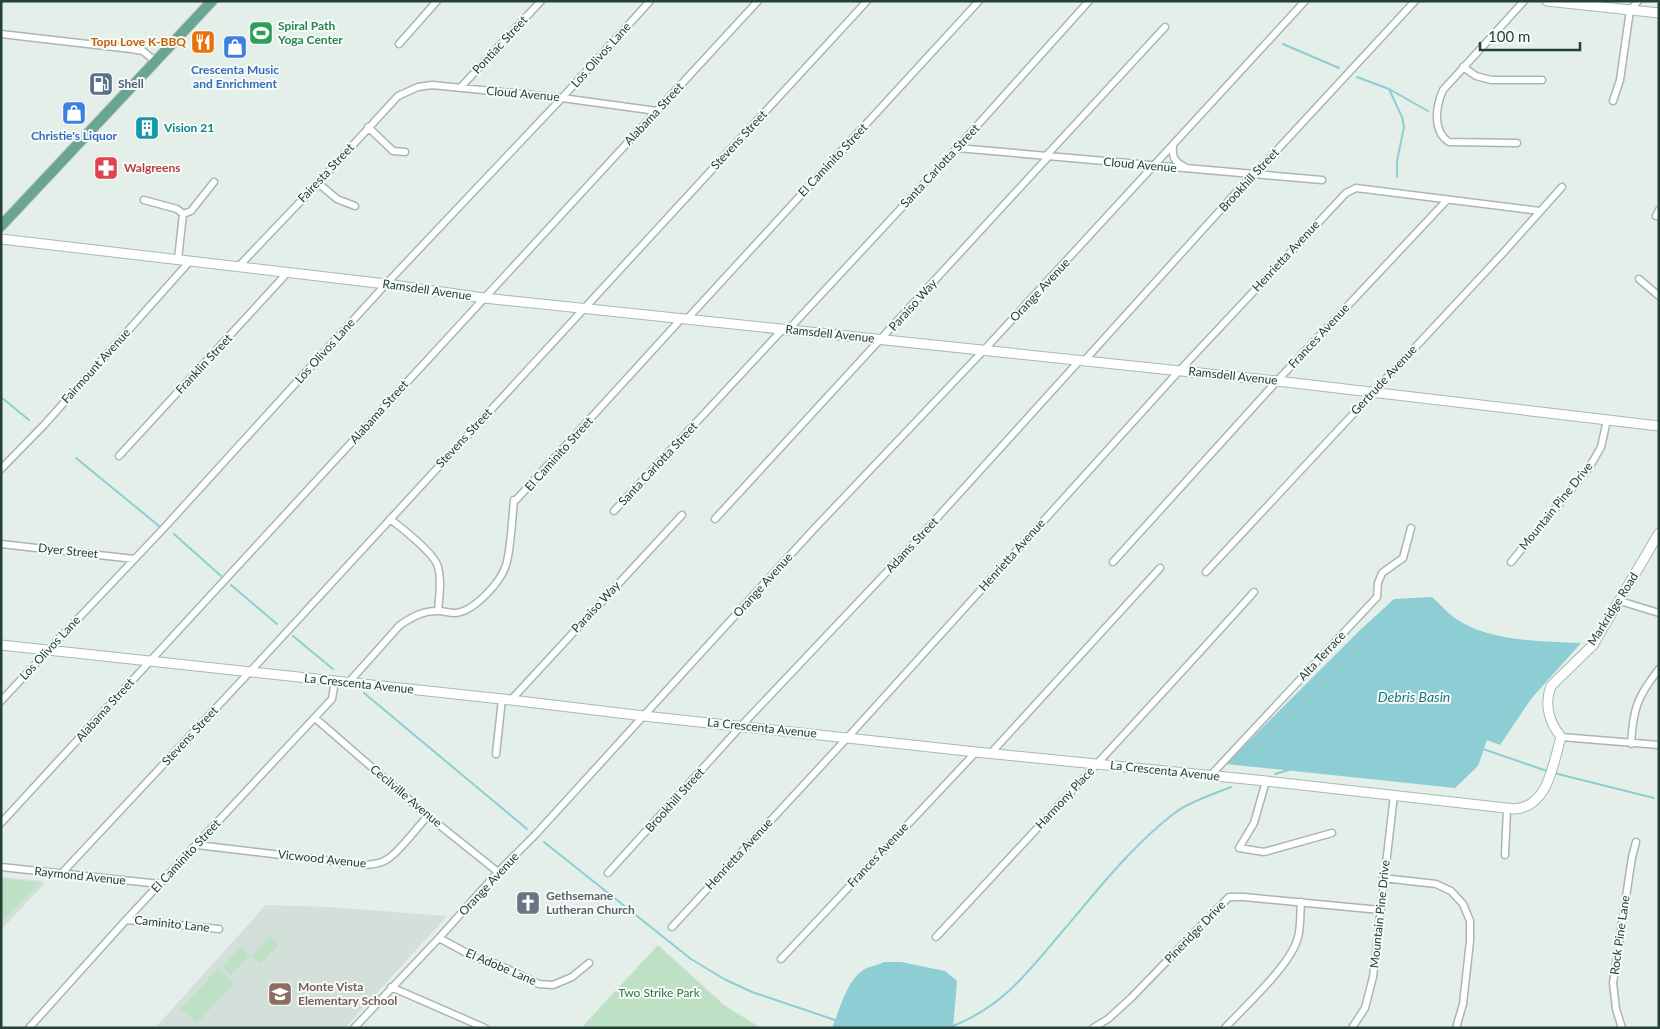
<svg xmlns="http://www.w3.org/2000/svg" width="1660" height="1029" font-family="Lato,sans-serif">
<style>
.built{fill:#d3dfd9}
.green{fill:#bee0c5}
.water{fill:#8dced4}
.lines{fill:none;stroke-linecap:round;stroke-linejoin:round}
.stream{stroke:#8dced4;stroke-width:2}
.street-casing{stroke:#a7b7b1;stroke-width:9}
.secondary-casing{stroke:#a3bbb1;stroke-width:11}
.primary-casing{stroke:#c1cac7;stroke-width:12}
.street{stroke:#fff;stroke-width:6}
.secondary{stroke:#fff;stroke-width:9}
.primary{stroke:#69a591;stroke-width:10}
.labels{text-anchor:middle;stroke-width:4;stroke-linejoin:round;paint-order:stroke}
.leisure-label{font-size:12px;font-weight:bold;fill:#27864d;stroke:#f6fbf8;text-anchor:start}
.food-label{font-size:12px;font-weight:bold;fill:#c56008;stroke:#f6fbf8;text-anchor:end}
.street-label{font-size:12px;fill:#234137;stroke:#f6fbf8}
.shop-label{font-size:12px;font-weight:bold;fill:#366cbe;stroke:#f6fbf8}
.service-label{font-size:12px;font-weight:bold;fill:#4e5e75;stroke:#f6fbf8;text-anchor:start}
.culture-label{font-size:12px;font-weight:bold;fill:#0d838f;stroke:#f6fbf8;text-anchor:start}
.health-label{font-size:12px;font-weight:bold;fill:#be3a42;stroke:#f6fbf8;text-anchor:start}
.worship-label{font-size:12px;font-weight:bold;fill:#5b616d;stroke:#f6fbf8;text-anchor:start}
.education-label{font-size:12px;font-weight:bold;fill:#785e54;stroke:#f6fbf8;text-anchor:start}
.park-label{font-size:12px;fill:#2c7945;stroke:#f6fbf8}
.water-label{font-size:14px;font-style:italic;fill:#1b767f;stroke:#f6fbf8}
</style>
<rect width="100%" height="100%" fill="#e5efea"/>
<!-- built -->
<path class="built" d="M1,877l41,4 2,3 -43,46z
M266,905l62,2 119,9 -102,112h-190z"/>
<!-- green -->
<path class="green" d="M1,878l39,5 -39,39z
M270,936l9,8 -18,20 -9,-8z
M658,945l66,60 37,23h-180z
M241,947l8,8 -18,20 -9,-8z
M218,968l16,15 -37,40 -16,-14z"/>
<!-- water -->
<path class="water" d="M1432,597c9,8 19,20 29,25 35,20 81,19 120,21l-50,56 -31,46 -13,-5 -9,26 -23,22 -229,-24 132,-132 36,-33z
M884,962h17l44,9 12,10 -4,47h-121c7,-17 15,-47 30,-57 6,-5 15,-5 22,-9z"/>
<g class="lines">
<!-- stream -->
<path class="stream" d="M1283,44l56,24
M1357,77l32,12 39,22
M1389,89l13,28 2,10 -7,34v16
M1,397l28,23
M76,458l83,68
M174,534l47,42
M231,585l46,39
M293,636l40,33
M364,693l163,136
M1483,749l64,22
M1554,773l100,25
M1275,774l14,-4
M544,842l147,117 33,20 28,13 83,28
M953,1026c50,-20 74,-53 108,-93 36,-42 70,-87 115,-121 11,-9 40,-19 55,-25"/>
<defs>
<path id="street" d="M1,34l130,15 12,2 13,11
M399,44l38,-43
M1463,67l13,9 15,4h51
M460,88l81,-87
M1613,101l7,-21 10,-70 8,-9
M368,127l25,24 12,1
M1517,143l-68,-1c-17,-11 -13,-36 -6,-52l81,-89
M1173,146c-1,11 1,16 12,21
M957,148l365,32
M1046,156l119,-129
M318,183l19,16 18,7
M144,200l33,9 6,5
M1656,216l3,-6
M178,259l5,-45 8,-3 23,-29
M238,267l80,-84 80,-87 20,-9 14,-2 130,13 95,13
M1639,279l20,17
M687,319l292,-318
M788,330l169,-182 132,-147
M1084,361l168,-186 14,-13 149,-161
M119,456l169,-184
M1,469l43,-44 146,-164
M516,500l166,-182
M614,511l169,-182
M390,519c12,9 45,35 48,48 4,14 1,30 0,44
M715,519l334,-363
M1,544l133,15
M1113,562l164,-181 170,-181
M1511,562l78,-94 12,-21 6,-27
M1206,572l297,-319 59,-66
M1620,601l39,12
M349,682l51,-57c12,-8 24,-15 39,-14 5,0 10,2 15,2 19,0 47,-31 52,-48 5,-16 6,-46 8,-65
M511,700l171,-185
M1,701l55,-59 107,-113 223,-245 176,-186 88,-97
M315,718l113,98 70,56
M1561,737l98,8
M1631,744c2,-35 6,-47 28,-75
M991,753l169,-185
M496,754l6,-55
M1211,775l166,-178 1,-14 4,-10 21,-15 8,-30
M1266,781l-12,42 -15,25 25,4 68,-19
M1,823l757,-822
M197,845l169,20c7,-1 14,-1 20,-5 13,-7 31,-33 42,-44
M1505,855l2,-46
M1,867l159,17
M608,873l133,-147 176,-186 163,-180
M61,874l198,-212 608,-661
M1383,878l53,6 15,7 12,13 7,17v20l-7,63 -7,24
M126,920l93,9
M672,927l176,-190 331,-366 167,-178 10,-5 184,23
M936,937c107,-115 214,-229 318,-345
M439,938l37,20 21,6 42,20 14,1 19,-8 17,-14
M781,959l195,-207
M391,987l94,41
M29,1028l97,-108 206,-221 3,-18
M354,1028l85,-90 59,-66 37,-37 278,-305 171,-180 321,-349
M1093,1028l15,-9 23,-21 98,-101h15l136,13
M1225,1028c20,-22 67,-64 73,-91 3,-11 2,-24 3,-35
M1352,1028l13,-20 8,-31 21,-182
M1622,1028l-6,-19 -3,-26 19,-126 4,-15"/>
<path id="secondary" d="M1547,1l112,12
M1,239l385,45 98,14 793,83 382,45
M1,645l510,55 133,16 332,36 290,29 249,28c34,-3 38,-46 46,-72 -12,-15 -17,-33 -10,-51l42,-41 66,-112"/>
<path id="primary" d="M1,226l211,-225"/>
</defs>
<!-- street casing -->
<use href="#street" class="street-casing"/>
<!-- secondary casing -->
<use href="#secondary" class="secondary-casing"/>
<!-- primary casing -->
<use href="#primary" class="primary-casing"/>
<!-- street -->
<use href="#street" class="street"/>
<!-- secondary -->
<use href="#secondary" class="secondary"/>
<!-- primary -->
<use href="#primary" class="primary"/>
</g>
<!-- icons -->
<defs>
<symbol id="stadium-square" viewBox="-11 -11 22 22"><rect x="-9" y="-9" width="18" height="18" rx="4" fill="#2e9e5b" stroke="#f6fbf8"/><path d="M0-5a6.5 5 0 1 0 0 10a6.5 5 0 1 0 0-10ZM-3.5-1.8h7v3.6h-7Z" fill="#fff"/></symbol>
<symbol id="restaurant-square" viewBox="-11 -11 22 22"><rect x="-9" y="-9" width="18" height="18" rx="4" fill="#e8710a" stroke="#f6fbf8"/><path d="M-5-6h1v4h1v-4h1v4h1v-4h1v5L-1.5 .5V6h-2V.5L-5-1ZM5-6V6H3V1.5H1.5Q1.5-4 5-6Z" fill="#fff"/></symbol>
<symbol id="shop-square" viewBox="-11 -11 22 22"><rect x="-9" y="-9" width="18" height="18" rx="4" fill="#3f7fe0" stroke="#f6fbf8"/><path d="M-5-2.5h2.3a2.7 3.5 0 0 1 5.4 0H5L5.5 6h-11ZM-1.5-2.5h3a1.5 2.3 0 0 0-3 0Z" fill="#fff"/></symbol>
<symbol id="fuel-square" viewBox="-11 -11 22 22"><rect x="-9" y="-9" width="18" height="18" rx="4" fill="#5c6f8a" stroke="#f6fbf8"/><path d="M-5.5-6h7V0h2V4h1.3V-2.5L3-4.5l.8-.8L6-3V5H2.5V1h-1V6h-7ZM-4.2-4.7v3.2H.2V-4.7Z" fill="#fff"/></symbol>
<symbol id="building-square" viewBox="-11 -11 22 22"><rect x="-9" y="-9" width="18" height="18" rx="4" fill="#0f9aa8" stroke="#f6fbf8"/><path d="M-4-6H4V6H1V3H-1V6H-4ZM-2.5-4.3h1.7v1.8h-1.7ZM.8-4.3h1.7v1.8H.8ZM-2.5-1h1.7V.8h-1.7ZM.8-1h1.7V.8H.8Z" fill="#fff"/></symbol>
<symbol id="pharmacy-square" viewBox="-11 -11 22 22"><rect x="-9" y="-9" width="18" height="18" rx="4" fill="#e0444e" stroke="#f6fbf8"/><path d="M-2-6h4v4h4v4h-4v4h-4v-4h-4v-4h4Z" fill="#fff"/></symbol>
<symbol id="church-square" viewBox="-11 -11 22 22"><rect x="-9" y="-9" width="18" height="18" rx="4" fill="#6b7280" stroke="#f6fbf8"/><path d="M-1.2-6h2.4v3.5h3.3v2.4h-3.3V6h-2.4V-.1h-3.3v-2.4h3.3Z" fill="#fff"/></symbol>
<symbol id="school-square" viewBox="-11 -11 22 22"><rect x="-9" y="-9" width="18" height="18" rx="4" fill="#8d6e63" stroke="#f6fbf8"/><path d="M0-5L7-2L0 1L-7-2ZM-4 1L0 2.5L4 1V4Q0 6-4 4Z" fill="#fff"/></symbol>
</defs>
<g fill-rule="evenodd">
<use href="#stadium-square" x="247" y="19" width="28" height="28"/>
<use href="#restaurant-square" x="189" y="28" width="28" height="28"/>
<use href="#shop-square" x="221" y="33" width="28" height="28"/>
<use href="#fuel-square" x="87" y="70" width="28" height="28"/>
<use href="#shop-square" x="60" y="99" width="28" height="28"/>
<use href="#building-square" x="133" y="114" width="28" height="28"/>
<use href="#pharmacy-square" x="92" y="154" width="28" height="28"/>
<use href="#church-square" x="514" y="889" width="28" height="28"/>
<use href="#school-square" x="266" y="980" width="28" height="28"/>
</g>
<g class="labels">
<!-- leisure labels -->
<g class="leisure-label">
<text x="278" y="30">Spiral Path<tspan x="278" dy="14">Yoga Center</tspan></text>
</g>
<!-- food labels -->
<g class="food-label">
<text x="186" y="46">Topu Love K-BBQ</text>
</g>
<!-- street labels -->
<g class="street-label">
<text transform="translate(500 45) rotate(-47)" y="4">Pontiac Street</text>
<text transform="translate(601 55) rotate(-48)" y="4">Los Olivos Lane</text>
<text transform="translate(523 94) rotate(5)" y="4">Cloud Avenue</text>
<text transform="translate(654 114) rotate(-47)" y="4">Alabama Street</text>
<text transform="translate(739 140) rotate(-47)" y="4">Stevens Street</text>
<text transform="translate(833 160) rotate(-47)" y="4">El Caminito Street</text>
<text transform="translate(1140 165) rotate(5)" y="4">Cloud Avenue</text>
<text transform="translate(940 166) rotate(-47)" y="4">Santa Carlotta Street</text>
<text transform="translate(326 173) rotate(-47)" y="4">Fairesta Street</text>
<text transform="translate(1249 180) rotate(-47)" y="4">Brookhill Street</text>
<text transform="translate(1286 256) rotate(-47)" y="4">Henrietta Avenue</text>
<text transform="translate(427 290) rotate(8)" y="4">Ramsdell Avenue</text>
<text transform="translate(1040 290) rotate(-47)" y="4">Orange Avenue</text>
<text transform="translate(913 305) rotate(-48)" y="4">Paraiso Way</text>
<text transform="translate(830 334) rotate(6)" y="4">Ramsdell Avenue</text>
<text transform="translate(1319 336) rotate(-47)" y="4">Frances Avenue</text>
<text transform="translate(325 351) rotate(-48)" y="4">Los Olivos Lane</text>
<text transform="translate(204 364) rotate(-47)" y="4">Franklin Street</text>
<text transform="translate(96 366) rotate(-48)" y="4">Fairmount Avenue</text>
<text transform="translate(1233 376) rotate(6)" y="4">Ramsdell Avenue</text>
<text transform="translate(1384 380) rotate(-47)" y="4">Gertrude Avenue</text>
<text transform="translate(379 412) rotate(-48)" y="4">Alabama Street</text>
<text transform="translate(464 438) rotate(-47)" y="4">Stevens Street</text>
<text transform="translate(559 454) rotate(-48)" y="4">El Caminito Street</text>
<text transform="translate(658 464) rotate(-47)" y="4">Santa Carlotta Street</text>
<text transform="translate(1556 506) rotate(-51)" y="4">Mountain Pine Drive</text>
<text transform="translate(912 545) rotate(-47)" y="4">Adams Street</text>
<text transform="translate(68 551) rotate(6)" y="4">Dyer Street</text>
<text transform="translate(1012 555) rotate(-48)" y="4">Henrietta Avenue</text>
<text transform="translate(763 585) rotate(-48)" y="4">Orange Avenue</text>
<text transform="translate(596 607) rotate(-47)" y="4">Paraiso Way</text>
<text transform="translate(1613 609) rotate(-58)" y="4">Markridge Road</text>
<text transform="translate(50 648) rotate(-47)" y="4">Los Olivos Lane</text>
<text transform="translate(1322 656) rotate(-47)" y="4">Alta Terrace</text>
<text transform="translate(359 684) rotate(6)" y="4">La Crescenta Avenue</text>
<text transform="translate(105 710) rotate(-48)" y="4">Alabama Street</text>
<text transform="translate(762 728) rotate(6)" y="4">La Crescenta Avenue</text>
<text transform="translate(190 736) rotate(-47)" y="4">Stevens Street</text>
<text transform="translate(1165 771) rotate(6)" y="4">La Crescenta Avenue</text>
<text transform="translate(406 796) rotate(40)" y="4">Cecilville Avenue</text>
<text transform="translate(1065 798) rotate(-47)" y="4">Harmony Place</text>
<text transform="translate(675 800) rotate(-48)" y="4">Brookhill Street</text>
<text transform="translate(739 854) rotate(-47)" y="4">Henrietta Avenue</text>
<text transform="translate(878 855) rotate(-47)" y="4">Frances Avenue</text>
<text transform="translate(186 856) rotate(-47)" y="4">El Caminito Street</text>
<text transform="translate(322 859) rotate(6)" y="4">Vicwood Avenue</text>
<text transform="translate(80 876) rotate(6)" y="4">Raymond Avenue</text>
<text transform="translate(489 884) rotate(-47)" y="4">Orange Avenue</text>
<text transform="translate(1380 914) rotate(-84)" y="4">Mountain Pine Drive</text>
<text transform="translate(172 924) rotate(6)" y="4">Caminito Lane</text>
<text transform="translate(1195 932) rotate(-46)" y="4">Pineridge Drive</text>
<text transform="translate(1620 935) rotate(-82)" y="4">Rock Pine Lane</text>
<text transform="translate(501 967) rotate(23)" y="4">El Adobe Lane</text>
</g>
<!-- shop labels -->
<g class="shop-label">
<text x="235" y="74">Crescenta Music<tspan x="235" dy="14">and Enrichment</tspan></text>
<text x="74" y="140">Christie's Liquor</text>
</g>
<!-- service labels -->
<g class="service-label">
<text x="118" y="88">Shell</text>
</g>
<!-- culture labels -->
<g class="culture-label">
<text x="164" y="132">Vision 21</text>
</g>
<!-- health labels -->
<g class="health-label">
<text x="124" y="172">Walgreens</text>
</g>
<!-- worship labels -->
<g class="worship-label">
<text x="546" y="900">Gethsemane<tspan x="546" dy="14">Lutheran Church</tspan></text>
</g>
<!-- education labels -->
<g class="education-label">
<text x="298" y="991">Monte Vista<tspan x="298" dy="14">Elementary School</tspan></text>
</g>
<!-- park labels -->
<g class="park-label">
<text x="659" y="997">Two Strike Park</text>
</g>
<!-- water labels -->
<g class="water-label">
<text x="1414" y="702">Debris Basin</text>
</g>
</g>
<!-- border -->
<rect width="1660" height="1029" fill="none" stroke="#234137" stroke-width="5"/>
<!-- scale -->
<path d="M1480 42v8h100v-8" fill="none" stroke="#234137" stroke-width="2.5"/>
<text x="1488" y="42" font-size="15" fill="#234137" stroke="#f6fbf8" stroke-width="4" paint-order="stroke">100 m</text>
</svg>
